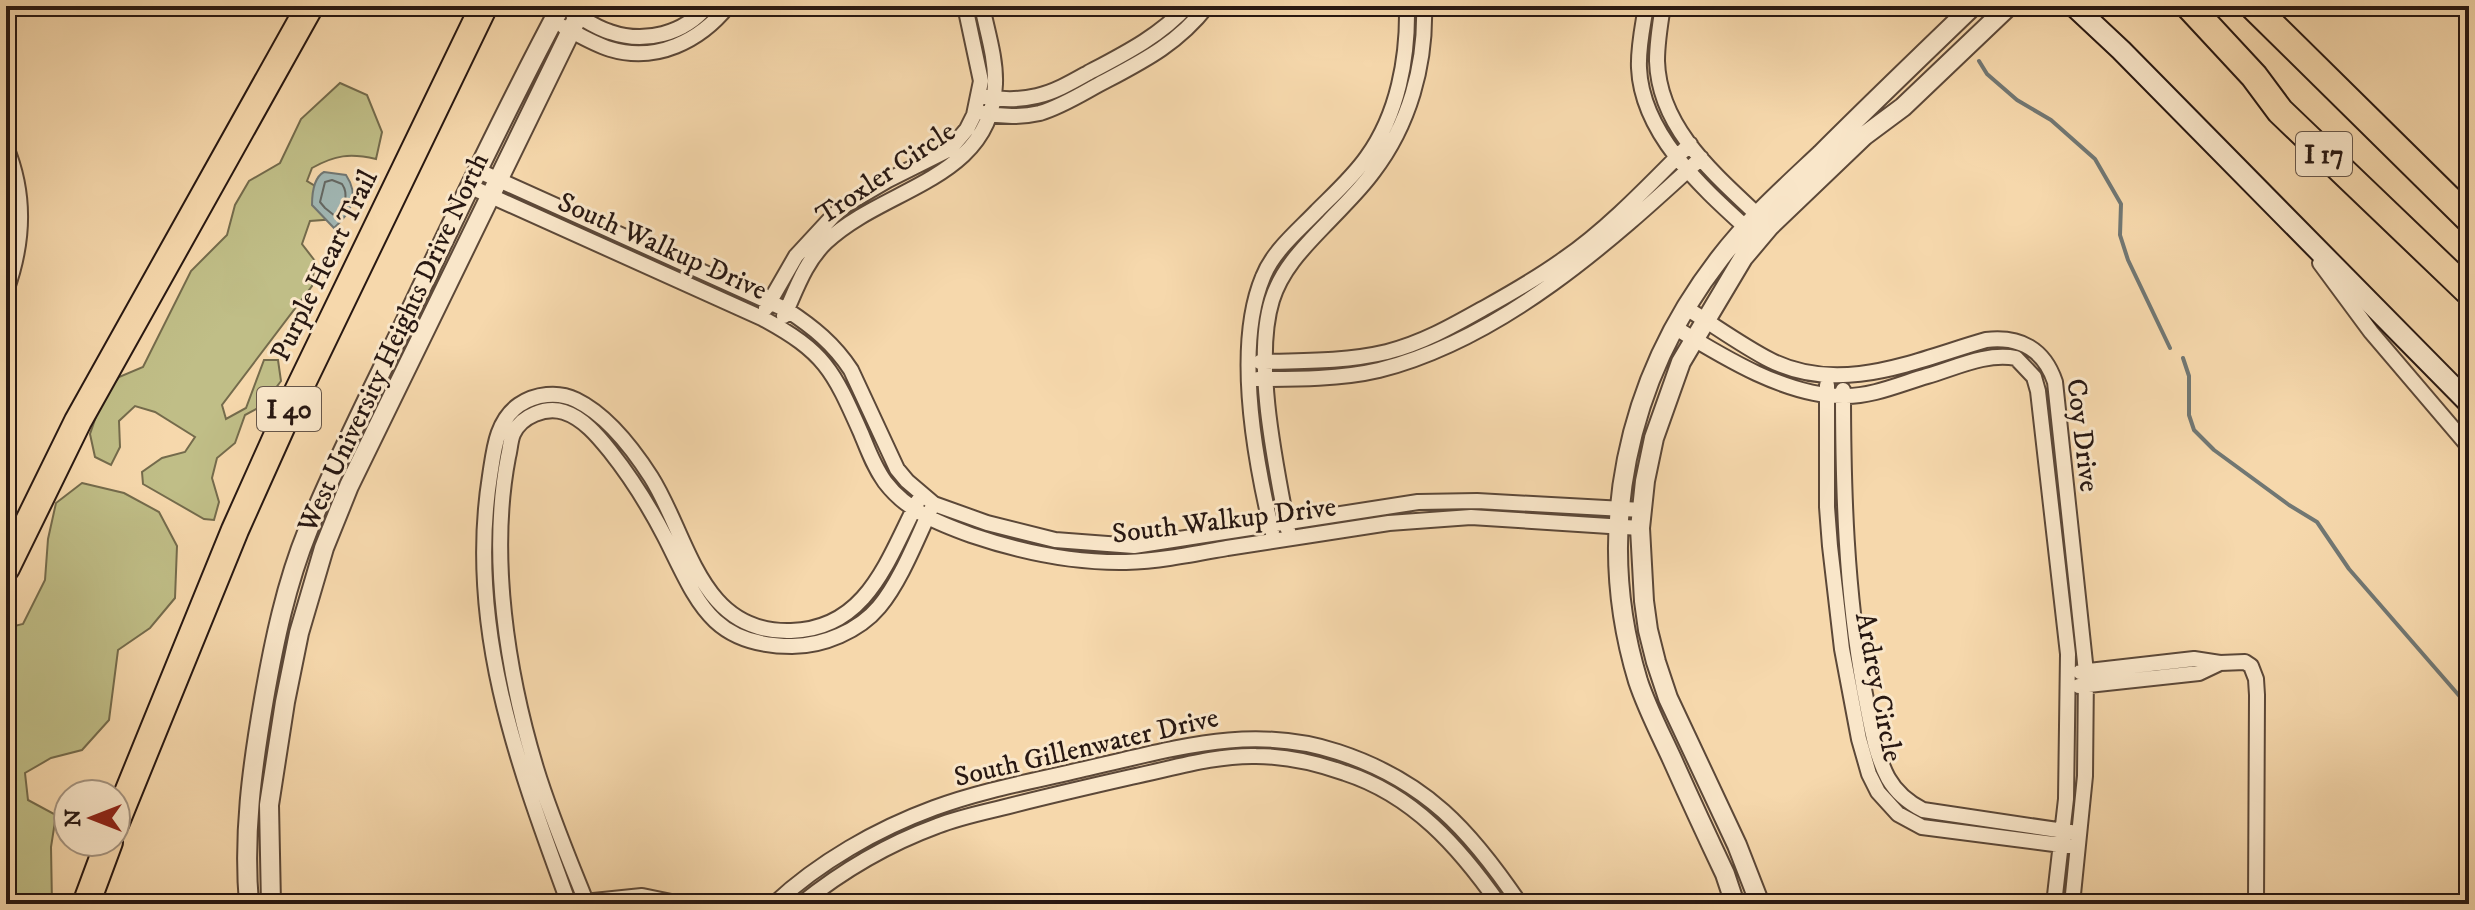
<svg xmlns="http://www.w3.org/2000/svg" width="2475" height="910" font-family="'IM FELL DW Pica',serif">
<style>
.green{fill:#c0be87;stroke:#746b4c;stroke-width:2}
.water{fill:#a1b7b4;stroke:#717773;stroke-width:2}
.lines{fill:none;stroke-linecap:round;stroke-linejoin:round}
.shore{stroke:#646863;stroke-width:2}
.stream{stroke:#717773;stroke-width:4}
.minor-casing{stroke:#5c4838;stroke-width:18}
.tertiary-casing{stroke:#5c4838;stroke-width:22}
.secondary-casing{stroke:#281812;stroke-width:24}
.motorway-casing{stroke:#281812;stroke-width:30}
.minor{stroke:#f9e6c9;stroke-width:14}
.tertiary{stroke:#f9e6c9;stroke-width:18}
.secondary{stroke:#f9e6c9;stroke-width:20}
.motorway{stroke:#f6d8ac;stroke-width:26}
.labels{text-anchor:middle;stroke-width:6;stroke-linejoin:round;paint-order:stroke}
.shield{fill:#f9e6c9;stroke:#675649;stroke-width:2}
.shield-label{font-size:26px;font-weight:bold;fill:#281812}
.street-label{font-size:28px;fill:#281812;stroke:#f9e6c9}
</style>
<rect width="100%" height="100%" fill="#f6d8ac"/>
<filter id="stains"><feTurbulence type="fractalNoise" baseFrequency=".0025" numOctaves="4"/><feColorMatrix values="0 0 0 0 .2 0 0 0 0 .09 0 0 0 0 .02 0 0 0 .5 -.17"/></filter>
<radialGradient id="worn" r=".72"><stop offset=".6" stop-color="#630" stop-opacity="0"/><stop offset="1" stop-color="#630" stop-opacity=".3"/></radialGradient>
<!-- green -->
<path class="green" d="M340,83l27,12 15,37 -6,27c-26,-6 -41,-4 -64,9l-5,13 23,14 6,24 -26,2 -8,23 13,17 -3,25 -90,119 4,14 20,-11 18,-48h14l3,21 -19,25 -17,9 -10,28 -18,15 -5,20 7,24 -5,18 -10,-1 -61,-35 -1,-12 20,-14 23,-6 10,-15 -40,-25 -20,-6 -16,15 1,26 -9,18 -16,-8 -5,-23 11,-32 18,-25 24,-10 48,-96 36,-36 8,-30 14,-24 31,-18 21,-44z
M82,483l42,10 35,19 18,34 -2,52 -25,30 -32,22 -9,70 -27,30 -31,8 -26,15 3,27 28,15 -5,32 1,57h-46v-276l17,-4 22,-44 3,-41 8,-36z"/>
<!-- water -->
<path class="water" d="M324,172l22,3c14,21 5,38 -12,53l-22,-23c0,-11 1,-27 12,-33z"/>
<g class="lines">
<!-- shore -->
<path class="shore" d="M332,180l10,4c7,10 3,25 -7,32l-10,-8 -5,-6 5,-20z"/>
<!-- stream -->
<path class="stream" d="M1979,61l8,13 30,26 34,20 44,39 26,45 -1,31 8,25 42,88
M2183,358l6,18v39l5,15 20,20 75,55 28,17 32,47 120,138"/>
<defs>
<path id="minor" d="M1646,6c-3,20 -8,41 -7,62 3,68 66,122 113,165
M1663,6c-3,18 -6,37 -6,55 2,69 61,116 107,160
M571,12c13,7 25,16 39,20 35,12 74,2 97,-26
M564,27c15,8 30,17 46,22 46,14 90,-8 118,-43
M987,97c16,3 33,3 50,-1 18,-4 35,-14 51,-23 36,-19 72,-37 99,-67
M984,113c18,4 38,4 56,0 20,-6 38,-17 56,-27 43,-23 80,-40 111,-80
M6,147c20,48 18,95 0,144
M479,171l308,139c26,17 47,34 64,60l46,99 10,12 27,23 53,19 68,17 79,6 284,-44 59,-1 165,9
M471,187l291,131c63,34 71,52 99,115 7,17 13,34 24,49 22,29 53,41 86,53 50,17 102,28 155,27 34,-1 68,-8 101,-14 54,-8 108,-17 162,-25l82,-6 169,11
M2320,263l51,69 98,115
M766,308l30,-52 37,-40 14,-12 41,-24 62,-31 17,-20 7,-14 7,-34 -16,-75
M1686,308c28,17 55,37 84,52 71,36 146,0 216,-20 34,-4 58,9 69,42l31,290 -1,104 -13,128
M784,316c12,-26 21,-54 42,-74 58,-55 166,-62 169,-158 1,-26 -8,-53 -13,-78
M1674,327c49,30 112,69 169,69 28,1 57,-12 84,-20 28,-8 60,-24 89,-18l18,19 4,14 30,263 -2,145 -12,105
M1260,362c42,-1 85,0 127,-10 36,-9 67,-27 99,-45 27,-15 53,-30 78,-48 44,-30 88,-77 126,-115
M1258,379c39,0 83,0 121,-9 123,-31 231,-128 322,-212
M1827,385v122l3,39 12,103 17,90 10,35 9,18 20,22 24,13 147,19
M1843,390c0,101 3,200 21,299 6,29 10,63 24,89 8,14 21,25 35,32l148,22
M1288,530c-12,-63 -35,-169 -16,-230 10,-32 33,-54 56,-78 15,-16 32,-32 45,-50 36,-47 53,-107 51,-166
M1272,531c-17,-71 -38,-185 -9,-254 10,-26 35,-46 54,-66 17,-17 36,-34 50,-54 31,-43 41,-99 40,-151
M2080,672l114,-13 26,4 25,-1 6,4 5,13 1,16 -1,209
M2079,686l120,-13 21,-10
M569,904c-51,-139 -103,-277 -79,-428 4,-25 6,-55 29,-71 16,-11 39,-14 57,-5 31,15 57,49 75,77 38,60 48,157 140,154 77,-2 97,-73 127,-130
M587,904c-18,-45 -37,-90 -51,-136 -29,-96 -47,-212 -28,-311 2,-7 2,-16 5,-23 8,-18 33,-28 51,-22 19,6 34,24 46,39 23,29 38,53 55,86 32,63 45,109 127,109 31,0 67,-15 87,-39 21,-25 37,-66 51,-96
M774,904c45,-42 103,-75 160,-96 51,-19 106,-28 159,-41 84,-19 160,-43 245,-15 88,29 132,78 182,152
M801,904c41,-33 87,-60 136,-78 20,-8 43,-13 64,-18 43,-11 86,-21 130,-31 40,-8 83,-22 125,-21 30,0 61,7 89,17 68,22 114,74 154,131"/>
<path id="tertiary" d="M249,904c-6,-70 3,-136 15,-205 10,-57 22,-115 44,-169 30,-73 66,-143 100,-214 49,-104 99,-209 153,-310
M271,904l-2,-99 16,-103 14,-69 25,-85 25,-62 234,-480
M584,904l58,-6 29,6
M1735,904l-10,-30c-18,-38 -36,-77 -53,-115 -12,-26 -25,-51 -34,-78 -45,-148 -12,-302 82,-423 29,-38 66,-71 101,-104 50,-50 101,-99 152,-148
M1760,904l-23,-59 -69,-147 -12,-36 -8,-32 -4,-29 -4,-73 5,-47 9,-43 27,-76 62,-104 27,-32 94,-90 39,-29 106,-101"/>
<path id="secondary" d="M2074,6l47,44 348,353"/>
<path id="motorway" d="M2189,6l65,70 26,35 189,181
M2253,6l216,213
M6,568l72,-147 232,-415
M116,822l119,-292 52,-116 197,-408
M86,904l23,-62"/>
</defs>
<!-- minor casing -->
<use href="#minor" class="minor-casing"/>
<!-- tertiary casing -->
<use href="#tertiary" class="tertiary-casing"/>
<!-- secondary casing -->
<use href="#secondary" class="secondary-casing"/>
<!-- motorway casing -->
<use href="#motorway" class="motorway-casing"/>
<!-- minor -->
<use href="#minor" class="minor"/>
<!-- tertiary -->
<use href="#tertiary" class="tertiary"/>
<!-- secondary -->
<use href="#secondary" class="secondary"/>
<!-- motorway -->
<use href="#motorway" class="motorway"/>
</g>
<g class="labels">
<!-- shield labels -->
<g class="shield">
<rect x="2296" y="132" width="56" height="44" rx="6"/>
<rect x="257" y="387" width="64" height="44" rx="6"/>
</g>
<g class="shield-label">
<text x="2324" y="163">I 17</text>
<text x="289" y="418">I 40</text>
</g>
<!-- street labels -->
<g class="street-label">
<text transform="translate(885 172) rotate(-34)" y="10">Troxler Circle</text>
<text transform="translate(663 245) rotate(24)" y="10">South Walkup Drive</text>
<text transform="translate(323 265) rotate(-64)" y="10">Purple Heart Trail</text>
<text transform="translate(392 342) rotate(-65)" y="10">West University Heights Drive North</text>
<text transform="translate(2084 435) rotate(83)" y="10">Coy Drive</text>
<text transform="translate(1224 519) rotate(-7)" y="10">South Walkup Drive</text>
<text transform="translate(1880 687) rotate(79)" y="10">Ardrey Circle</text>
<text transform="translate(1086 746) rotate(-13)" y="10">South Gillenwater Drive</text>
</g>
</g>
<!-- margin -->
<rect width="2475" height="910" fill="none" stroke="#f6d8ac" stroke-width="32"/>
<rect x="8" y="8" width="2459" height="894" fill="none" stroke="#281812" stroke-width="4"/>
<rect x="16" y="16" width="2443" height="878" fill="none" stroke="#281812" stroke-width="2"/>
<!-- north arrow -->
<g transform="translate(92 818) rotate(270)"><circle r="38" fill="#f9e6c9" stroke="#a59480" stroke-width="2"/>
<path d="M0-6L14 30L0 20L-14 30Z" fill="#8f2418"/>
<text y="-12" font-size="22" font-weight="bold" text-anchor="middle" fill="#281812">N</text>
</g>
<rect width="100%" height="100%" filter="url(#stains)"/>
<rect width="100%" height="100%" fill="url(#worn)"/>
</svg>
